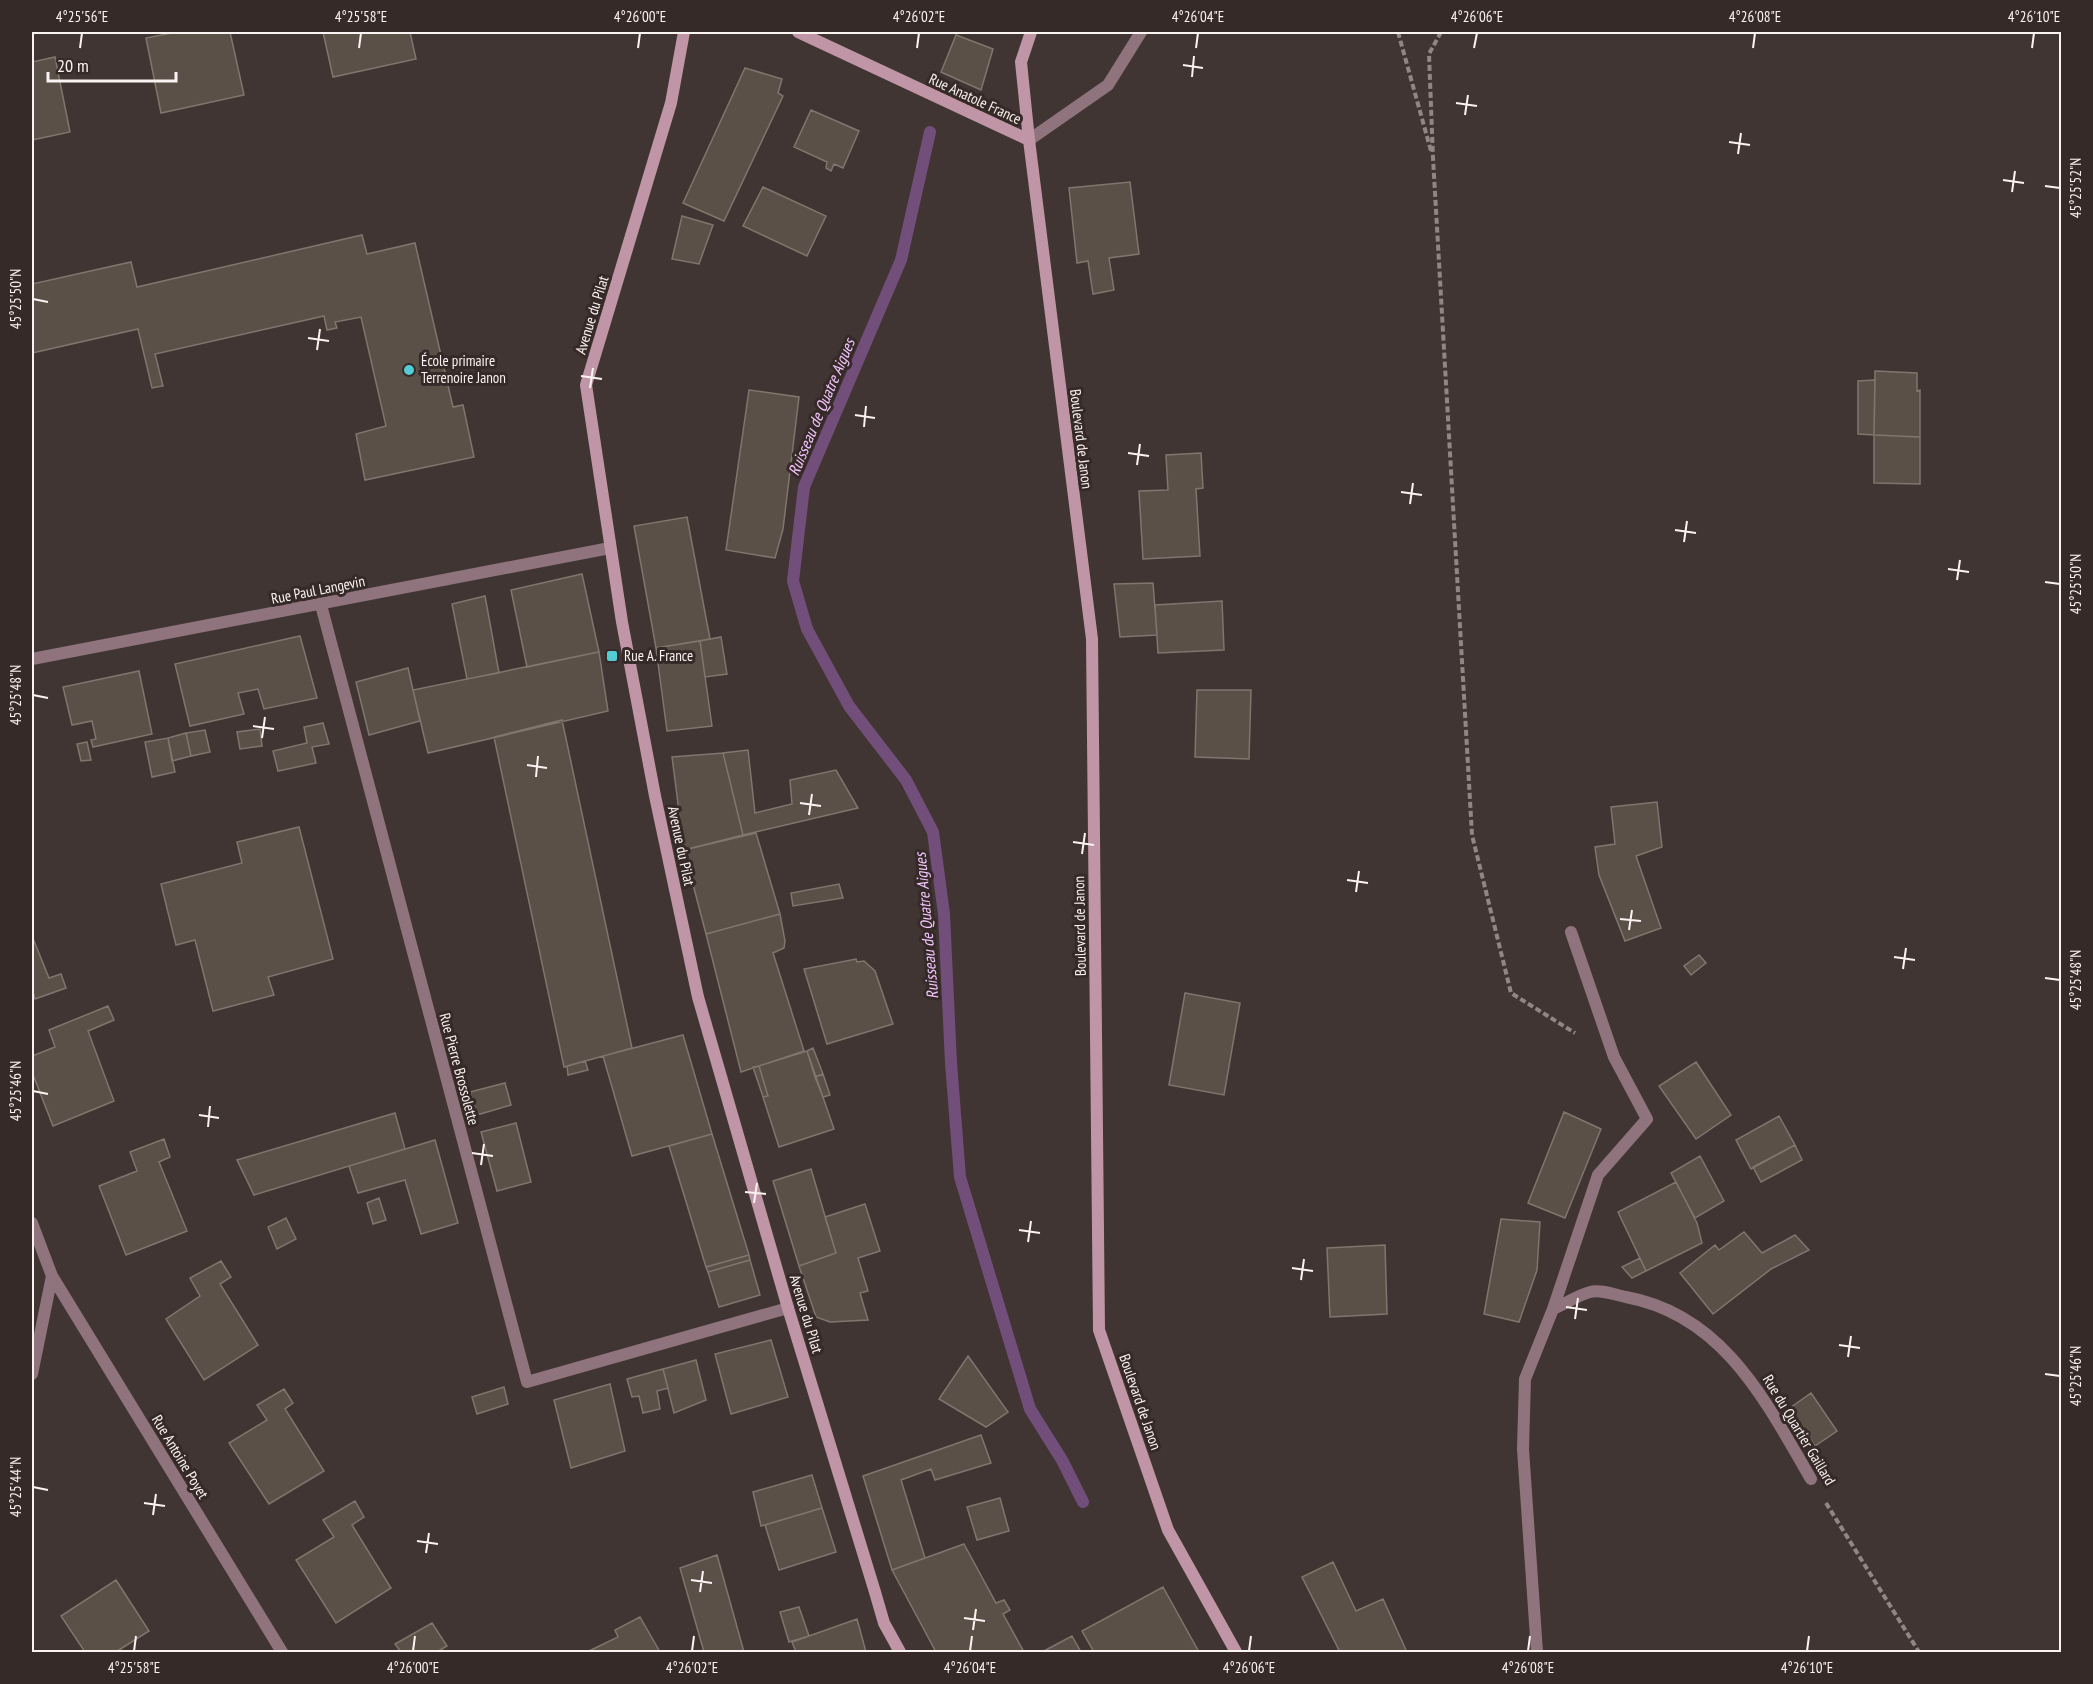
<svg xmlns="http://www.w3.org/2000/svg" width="2093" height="1684" font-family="'PT Sans Narrow',sans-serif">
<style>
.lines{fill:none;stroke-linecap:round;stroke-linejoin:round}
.stream{stroke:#724f7b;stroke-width:12}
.building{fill:#5a5048;stroke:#80766d;stroke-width:1.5}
.path{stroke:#918684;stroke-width:4;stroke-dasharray:6 3;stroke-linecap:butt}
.street{stroke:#8f747e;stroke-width:12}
.secondary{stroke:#c096a6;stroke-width:12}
.ticks{fill:none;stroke:#fbf3f1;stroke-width:2}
.poi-dot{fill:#52ccd5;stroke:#362a29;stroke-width:2}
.labels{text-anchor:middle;stroke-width:6;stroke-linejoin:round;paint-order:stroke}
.street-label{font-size:15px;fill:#fbf3f1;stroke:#362a29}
.poi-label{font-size:15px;fill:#fbf3f1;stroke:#362a29;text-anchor:start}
.water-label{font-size:16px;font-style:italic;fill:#f3c7ff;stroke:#362a29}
.neatline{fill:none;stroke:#fbf3f1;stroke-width:2}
.ticks-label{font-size:15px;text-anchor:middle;fill:#fbf3f1}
</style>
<rect width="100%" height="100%" fill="#413533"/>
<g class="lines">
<!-- stream -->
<path class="stream" d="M930,132l-29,128 -97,227 -11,94 14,48 42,77 57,74 27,52 11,82 7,149 9,114 70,232 32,51 21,42"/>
</g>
<!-- building -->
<path class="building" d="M177,32h53l14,63 -83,18 -15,-75z
M323,32h87l6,27 -83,18z
M956,35l37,14 -12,41 -40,-18z
M55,57l15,75 -38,8v-78z
M745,68l37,11 -4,14 5,3 -59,125 -41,-18z
M811,110l48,21 -16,37 -9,-4 -3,7 -5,-3 1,-6 -33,-15z
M1130,182l9,72 -30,4 5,32 -21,4 -5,-33 -11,2 -8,-75z
M763,187l63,29 -19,40 -64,-30z
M682,216l31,9 -14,39 -27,-5z
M362,235l5,19 48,-11 38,164 10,-2 11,52 -109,23 -9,-46 30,-8 -25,-109 -26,5 2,6 -10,2 -3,-14 -169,38 8,32 -11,2 -14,-59 -106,24v-69l99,-22 6,25z
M1875,371l42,2v18l3,-1v47l-46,-2z
M1875,380l-1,55 -16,-1v-53z
M749,390l50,7 -16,132 -8,29 -49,-8z
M1874,435l46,2v47l-46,-1z
M1201,453l2,35 -7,1 4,67 -57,3 -4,-68 29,-1 -2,-35z
M687,517l23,122 -54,9 -22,-122z
M582,574l17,78 -72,15 -16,-77z
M1153,583l4,52 -37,2 -6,-53z
M485,596l14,77 -32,6 -15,-75z
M1222,601l2,49 -66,3 -3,-48z
M300,636l17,62 -53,11 -6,-20 -20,4 6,21 -54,12 -15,-62z
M721,637l6,37 -22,3 -5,-36z
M700,641l12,85 -45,5 -11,-83z
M599,652l9,59 -180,42 -15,-63z
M408,668l12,53 -51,14 -13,-53z
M139,671l13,63 -59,13 -2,-7 5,-1 -4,-18 -20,4 -9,-38z
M1197,690h54l-2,69 -54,-2z
M562,720l70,328 -68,19 -70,-330z
M323,723l6,21 -17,3 4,16 -38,8 -5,-20 34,-8 -3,-16z
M260,729l2,17 -22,3 -3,-17z
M205,730l5,22 -19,4 -5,-23z
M186,733l5,23 -19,5 -4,-23z
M168,738l7,34 -23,5 -7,-35z
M87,742l4,18 -10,1 -4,-17z
M748,750l7,63 37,-9 -2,-24 46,-10 22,38 -115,27 -20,-82z
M723,753l20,82 -59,15 -12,-93z
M1657,802l5,45 -26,9 25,72 -36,13 -26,-66 -4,-28 20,-3 -4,-37z
M299,827l34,132 -65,18 6,18 -61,16 -18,-71 -19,5 -15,-61 81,-21 -5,-21z
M756,833l24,81 -74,20 -22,-84z
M839,884l4,14 -50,8 -2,-13z
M780,914l5,27 -1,7 -11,5 31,98 -63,21 -35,-138z
M32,936l17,42 12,-4 5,14 -31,11 -3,-11z
M1699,955l7,8 -15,12 -7,-9z
M856,959l1,3 7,-1 11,10 18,53 -66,20 -23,-75z
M1185,993l55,10 -16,92 -55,-10z
M108,1006l6,14 -26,11 26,70 -61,25 -21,-54v-16l23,-9 -6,-17z
M683,1035l29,99 -80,22 -29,-100z
M813,1048l10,26 -8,3 -8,-26z
M807,1051l27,78 -55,18 -16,-50 5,-1 -9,-30z
M585,1061l3,9 -20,5 -1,-9z
M1696,1062l35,53 -35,24 -37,-53z
M759,1066l9,30 -5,1 -10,-30z
M823,1074l7,21 -7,2 -8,-20z
M505,1083l6,22 -34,10 -7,-23z
M1564,1112l37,17 -36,89 -37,-15z
M395,1113l10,36 -151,46 -17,-35z
M1779,1116l16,29 -44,24 -15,-29z
M516,1123l15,59 -34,9 -16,-59z
M712,1134l37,121 -43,12 -37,-121z
M164,1139l6,18 -11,5 28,69 -61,24 -27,-69 38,-15 -7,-19z
M435,1140l23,83 -37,11 -16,-54 -47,13 -9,-27z
M1795,1145l7,15 -41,22 -8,-15z
M1700,1156l24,45 -29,17 -24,-45z
M811,1169l25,84 -37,13 -26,-85z
M1676,1182l21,41 5,20 -56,28 -28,-59z
M379,1198l7,22 -13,4 -6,-21z
M865,1204l15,47 -22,7 10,33 -8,2 8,27 -38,2 -14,-5 -17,-51 37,-13 -11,-36z
M286,1218l10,21 -19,10 -9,-22z
M1501,1219l39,3 -3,48 -18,52 -35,-8z
M1744,1232l18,21 33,-18 14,15 -38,19 -58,45 -33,-41 35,-28 4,5z
M1385,1245l2,69 -57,3 -3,-69z
M749,1255l1,5 -42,12 -2,-5z
M1640,1258l6,13 -14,7 -10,-11z
M750,1260l10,35 -41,12 -11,-35z
M221,1261l10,16 -11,7 38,61 -54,35 -38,-61 34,-23 -10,-18z
M771,1340l17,57 -57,17 -16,-60z
M968,1356l40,56 -22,15 -47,-28z
M696,1360l10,40 -32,13 -11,-44z
M663,1369l5,19 -11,3 3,18 -17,4 -4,-17 -7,1 -5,-18z
M610,1384l15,67 -54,17 -17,-68z
M504,1387l4,17 -31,10 -5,-17z
M284,1389l9,14 -8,6 39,62 -55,33 -40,-61 38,-23 -10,-15z
M1811,1393l26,38 -22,15 -25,-38z
M981,1435l10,28 -56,17 -4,-11 -30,11 24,78 -33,12 -29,-94z
M812,1475l10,33 -61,18 -8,-34z
M1000,1498l9,33 -32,9 -10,-33z
M355,1501l9,16 -12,8 39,63 -55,35 -40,-63 38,-23 -11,-17z
M822,1508l14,44 -57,18 -14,-45z
M964,1544l32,59 8,-3 6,10 -7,4 21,38h-88l-44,-82z
M717,1555l27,97h-40l-24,-84z
M1333,1562l23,49 27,-12 23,51 -6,2h-60l-38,-75z
M116,1580l33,51 -33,21h-31l-24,-36z
M1163,1587l36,65h-105l-12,-21z
M799,1607l10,29 -20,6 -9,-30z
M640,1617l20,35h-73l31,-15 -3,-7z
M857,1619l9,33h-70l-4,-10z
M432,1623l15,23 -10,6h-36l-6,-8z
M1072,1636l9,16h-39z"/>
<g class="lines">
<!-- path -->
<path class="path" d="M1398,32l33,119
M1441,32l-12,22 4,104 39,677 39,158 64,40
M1826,1503l93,149"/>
<!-- street -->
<path class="street" d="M1029,140l79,-55 33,-53
M321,605l206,777 261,-74
M32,659l578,-111
M32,1223l20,53 230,376
M1553,1309l45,-134 49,-56 -33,-62 -43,-125
M32,1374l20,-98
M1537,1652l-14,-203 2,-70 28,-70c12,-5 25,-14 37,-17 10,-3 26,3 36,5 98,18 140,105 185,182"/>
<!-- secondary -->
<path class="secondary" d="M684,32l-13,71 -85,282 36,237 33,174 43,201 90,311 87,284 9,31 16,29
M798,32l231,108
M1031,32l-10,30 8,78 63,499 7,691 69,200 68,122"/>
</g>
<!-- ticks -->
<path class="ticks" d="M80,48l2,-15M359,48l2,-15M638,48l2,-15M917,48l2,-15M1196,48l2,-15M1474,48l3,-15M1753,48l2,-15M2032,48l2,-15M1183,65l20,3M1192,77l2,-21M1456,103l21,3M1465,115l3,-20M1729,142l21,3M1738,154l3,-21M2003,180l21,3M2045,186l15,2M2012,192l3,-21M33,299l15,3M308,338l21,3M317,350l3,-21M581,376l21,3M590,388l3,-20M855,415l20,3M864,427l2,-21M1128,453l21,3M1137,465l3,-21M1401,492l21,3M1410,504l3,-21M1675,530l21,3M1684,542l3,-21M1948,569l21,3M1957,580l3,-20M2045,582l15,2M33,695l15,3M253,726l21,3M262,738l3,-21M527,765l20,3M536,777l2,-21M800,803l21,3M809,815l3,-21M1073,842l21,3M1082,854l3,-21M1347,880l21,3M1356,892l3,-21M1620,919l21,2M1629,930l3,-20M1894,957l21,3M1903,969l3,-21M2045,978l15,2M33,1091l15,3M199,1115l20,3M208,1127l2,-21M472,1153l21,3M481,1165l3,-21M745,1192l21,2M754,1203l3,-20M1019,1230l21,3M1028,1242l3,-21M1292,1268l21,3M1301,1280l3,-21M1566,1307l21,3M1575,1319l3,-21M1839,1345l21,3M1848,1357l3,-21M2045,1374l15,2M33,1487l15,3M144,1503l21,3M153,1515l3,-21M417,1541l21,3M426,1553l3,-20M691,1580l21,3M700,1592l3,-21M964,1618l21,3M973,1630l3,-21M134,1651l2,-15M413,1651l2,-15M692,1651l2,-15M970,1651l2,-15M1249,1651l2,-15M1528,1651l2,-15M1807,1651l2,-15"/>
<!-- markers -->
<g class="poi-dot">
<circle cx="409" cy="370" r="6"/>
<rect x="606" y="650" width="12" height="12" rx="3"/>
</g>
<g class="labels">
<!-- street labels -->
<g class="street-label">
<text transform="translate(975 99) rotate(25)" y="5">Rue Anatole France</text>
<text transform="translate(592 315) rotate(-73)" y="5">Avenue du Pilat</text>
<text transform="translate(1081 439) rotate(83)" y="5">Boulevard de Janon</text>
<text transform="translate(318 590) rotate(-11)" y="5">Rue Paul Langevin</text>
<text transform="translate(681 846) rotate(78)" y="5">Avenue du Pilat</text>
<text transform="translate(1080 926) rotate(-91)" y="5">Boulevard de Janon</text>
<text transform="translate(459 1069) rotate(75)" y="5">Rue Pierre Brossolette</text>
<text transform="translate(806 1314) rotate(73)" y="5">Avenue du Pilat</text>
<text transform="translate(1140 1402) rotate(71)" y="5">Boulevard de Janon</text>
<text transform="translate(1799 1430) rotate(59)" y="5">Rue du Quartier Gaillard</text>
<text transform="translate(180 1457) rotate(59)" y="5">Rue Antoine Poyet</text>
</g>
<!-- poi labels -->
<g class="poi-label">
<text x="421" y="366">École primaire<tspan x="421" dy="17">Terrenoire Janon</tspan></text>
<text x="624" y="661">Rue A. France</text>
</g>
<!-- water labels -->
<g class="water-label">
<text transform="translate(821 407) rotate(-67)" y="6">Ruisseau de Quatre Aigues</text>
<text transform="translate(926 926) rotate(-95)" y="6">Ruisseau de Quatre Aigues</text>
</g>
</g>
<!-- border -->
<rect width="2093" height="1684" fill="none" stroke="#362a29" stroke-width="66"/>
<!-- scale -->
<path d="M48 72v9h128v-9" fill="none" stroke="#fbf3f1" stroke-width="3"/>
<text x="57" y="72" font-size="18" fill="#fbf3f1" stroke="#362a29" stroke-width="4.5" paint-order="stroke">20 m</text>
<rect x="33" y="33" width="2027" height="1618" class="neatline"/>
<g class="ticks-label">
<text x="82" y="22">4°25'56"E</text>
<text x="361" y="22">4°25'58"E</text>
<text x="640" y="22">4°26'00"E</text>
<text x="919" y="22">4°26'02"E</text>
<text x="1198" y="22">4°26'04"E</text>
<text x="1477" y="22">4°26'06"E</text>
<text x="1755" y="22">4°26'08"E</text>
<text x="2034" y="22">4°26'10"E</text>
<text transform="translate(2076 188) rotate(-90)" y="5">45°25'52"N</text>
<text transform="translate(16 299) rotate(-90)" y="5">45°25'50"N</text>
<text transform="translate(2076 584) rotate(-90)" y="5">45°25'50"N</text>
<text transform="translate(16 695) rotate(-90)" y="5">45°25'48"N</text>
<text transform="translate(2076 980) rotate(-90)" y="5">45°25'48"N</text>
<text transform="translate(16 1091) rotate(-90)" y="5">45°25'46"N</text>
<text transform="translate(2076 1376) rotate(-90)" y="5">45°25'46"N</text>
<text transform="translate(16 1487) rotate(-90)" y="5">45°25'44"N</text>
<text x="134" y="1673">4°25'58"E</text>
<text x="413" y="1673">4°26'00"E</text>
<text x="692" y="1673">4°26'02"E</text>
<text x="970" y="1673">4°26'04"E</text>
<text x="1249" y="1673">4°26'06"E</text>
<text x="1528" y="1673">4°26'08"E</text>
<text x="1807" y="1673">4°26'10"E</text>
</g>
</svg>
